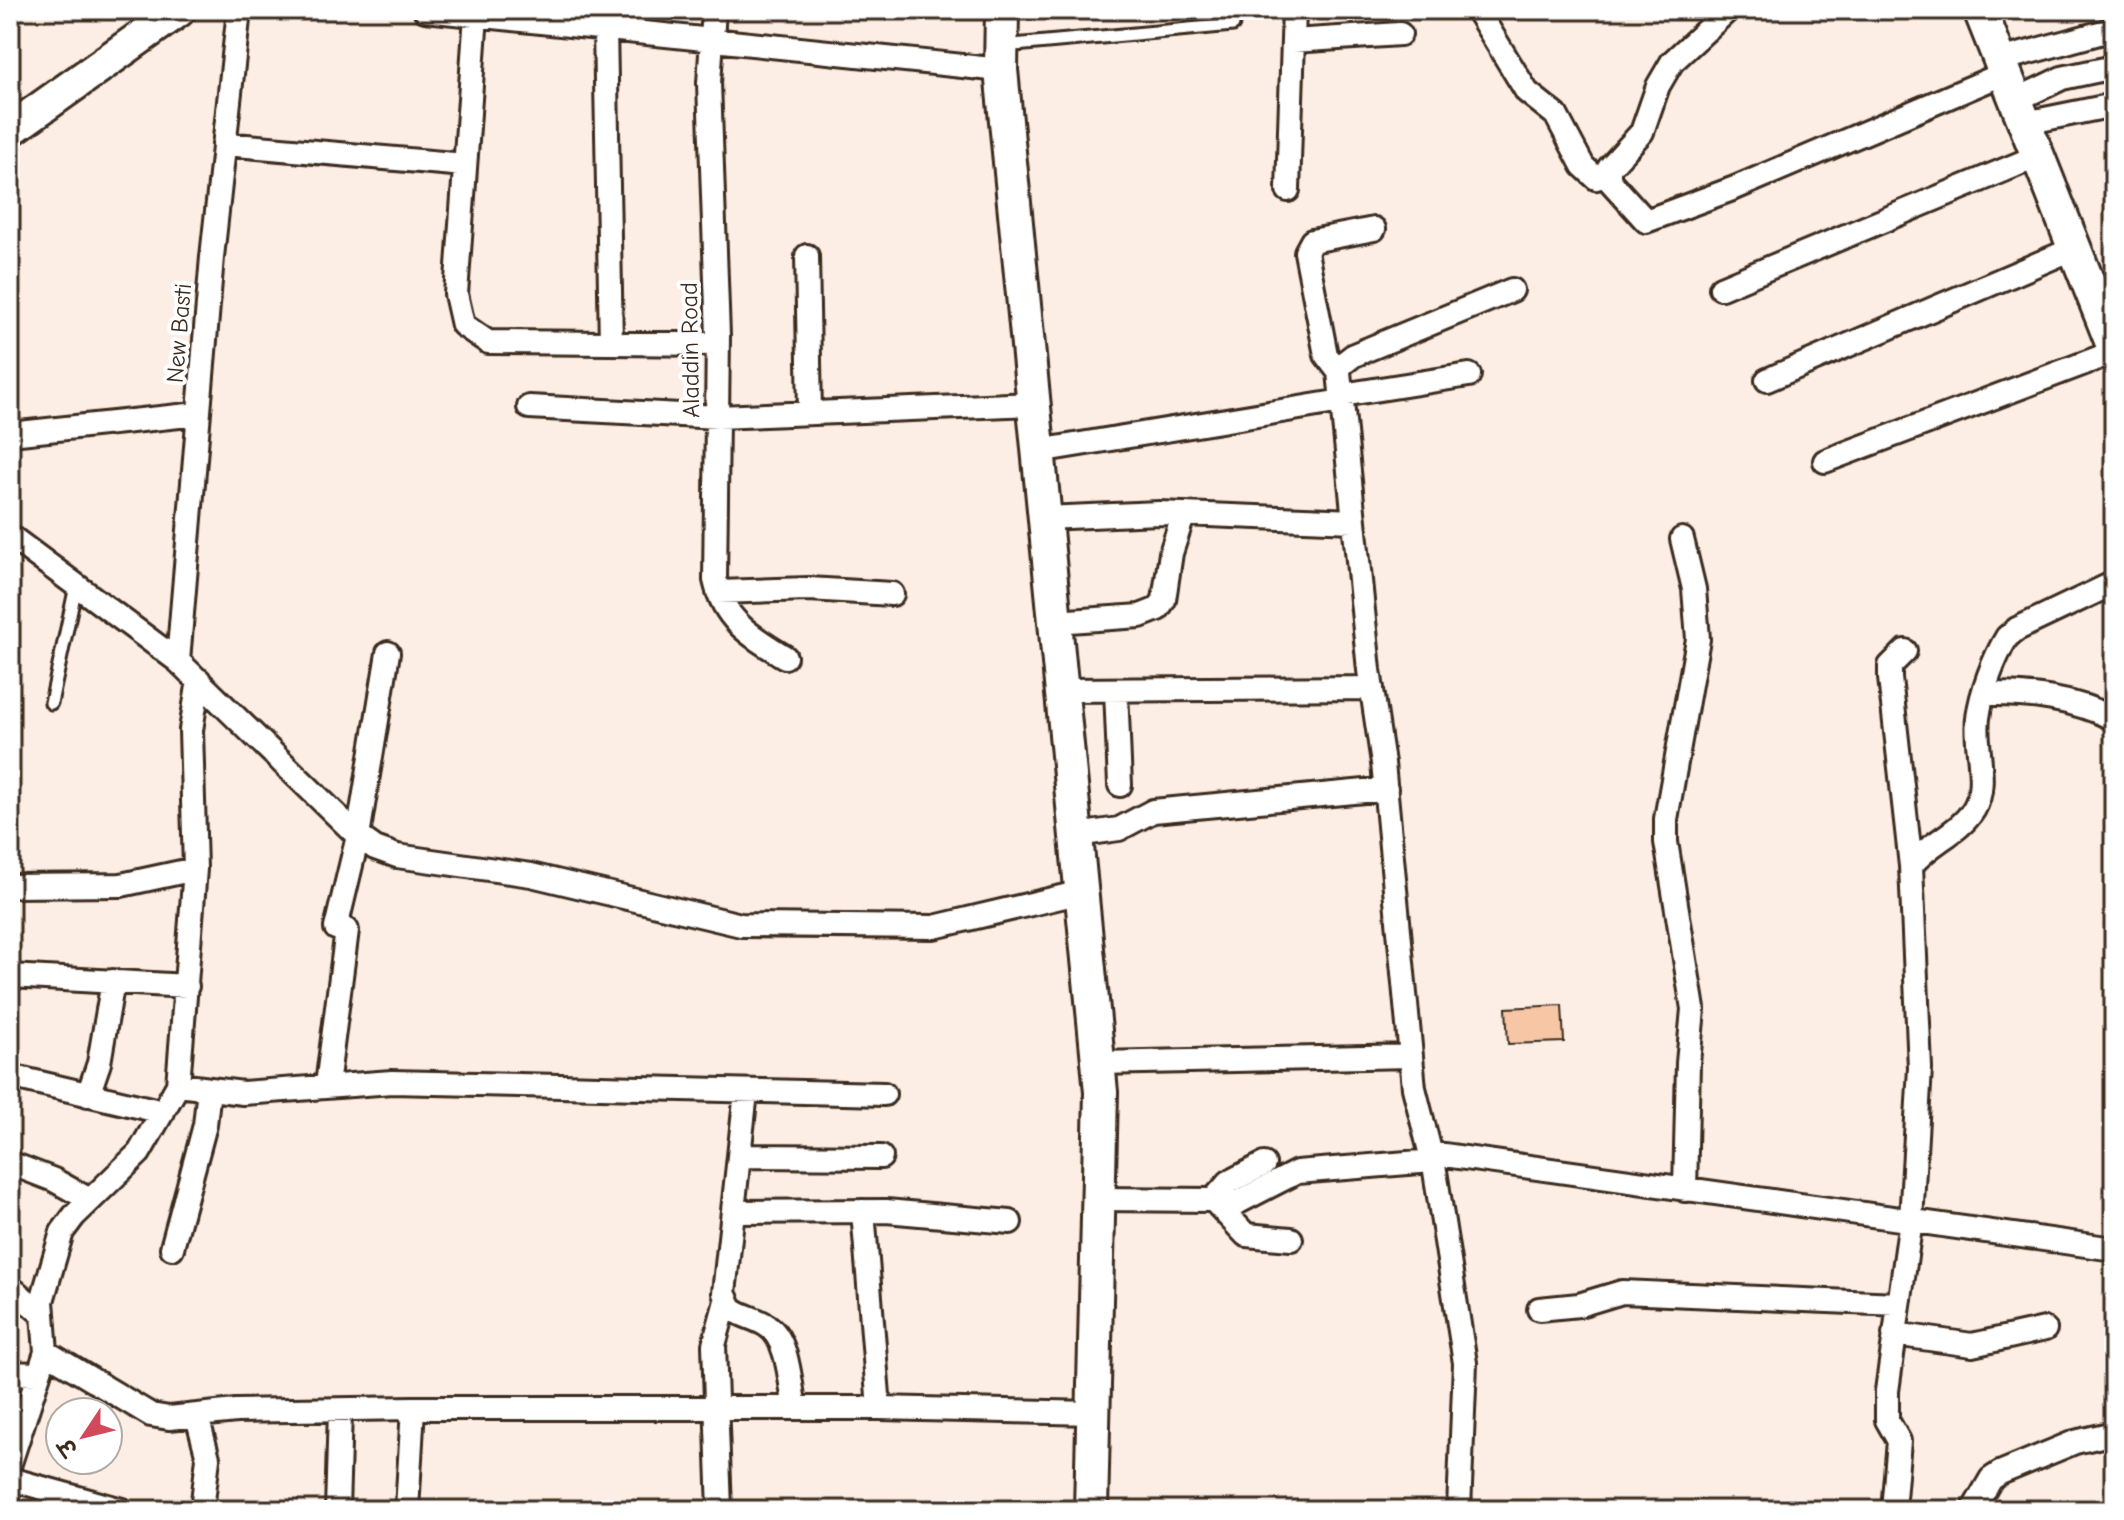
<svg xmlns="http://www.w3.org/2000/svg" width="2124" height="1520" font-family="'Comic Neue','Playpen Sans Deva',sans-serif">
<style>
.building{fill:#f6c6a5;stroke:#3b2a1e;stroke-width:2}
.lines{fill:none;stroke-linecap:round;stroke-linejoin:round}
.lane-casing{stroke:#3b2a1e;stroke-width:17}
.street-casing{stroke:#3b2a1e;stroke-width:28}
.secondary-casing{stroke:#3b2a1e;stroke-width:38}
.lane{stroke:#fff;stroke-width:11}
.street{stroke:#fff;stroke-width:22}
.secondary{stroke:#fff;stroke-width:32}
.labels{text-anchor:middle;stroke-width:8;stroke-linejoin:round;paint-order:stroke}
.street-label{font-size:24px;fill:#3b2a1e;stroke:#fff}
</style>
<rect width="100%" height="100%" fill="#fceee4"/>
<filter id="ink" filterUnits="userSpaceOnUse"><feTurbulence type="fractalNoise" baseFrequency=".0125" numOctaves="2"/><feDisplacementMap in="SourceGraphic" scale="16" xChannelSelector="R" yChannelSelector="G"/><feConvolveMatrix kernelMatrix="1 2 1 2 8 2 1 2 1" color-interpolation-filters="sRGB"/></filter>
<g filter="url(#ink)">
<!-- building -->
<path class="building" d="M1562,1005l2,37 -56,2 -2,-36z"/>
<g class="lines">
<defs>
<path id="lane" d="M1003,46l230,-21
M51,703l25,-117"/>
<path id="street" d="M425,10l576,60
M714,10l-5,73 9,253 -3,244c9,41 36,56 70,77
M1477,10l50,82 29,23 27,51 13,12 12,-5
M1728,10l-56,52 -14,24 -16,46 -33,36v12l37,41 89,-33 270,-115
M476,15l-20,279 7,31 25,17 230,2
M605,28l6,315
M1293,41l107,-7
M2000,60l114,-31
M2016,100l46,-22 52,-11
M2025,123l89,-18
M224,144l241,21
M1288,190l6,-180
M807,256l3,157
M1721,288l317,-132
M1339,372l-13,-17 -20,-103 6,-11 62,-12
M1767,380l308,-132
M1342,395l127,-20
M529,407l189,10 316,-13
M10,434l188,-20
M1038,451l304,-50
M1825,461l289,-109
M1045,518l114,-5 195,8
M10,536l168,125 180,175 17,12 22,8 134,19 210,50 193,2 148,-35
M1682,539l12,50 4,50 -32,180v23l27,167 -5,54 -3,127
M718,592l91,-3 83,5
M1055,622l85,-6 18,-7 6,-9 7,-47 12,-37
M1905,651l-15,15v12l21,188
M178,661l34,-404 27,-247
M1062,690l310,-2
M1116,690l4,95
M1985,694c42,-1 91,5 129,25
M1076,835l43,-6 34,-18 233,-22
M10,886l111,-1 74,-16
M336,928l22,-92 30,-183
M10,976l177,10
M1098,1063l313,-7
M10,1076l153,36
M178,1085l65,8 149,-11 492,12
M327,1085l20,-155
M746,1092l-22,201 7,15c10,8 24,10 35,17 23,13 24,60 29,83
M88,1095l11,-32 14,-82
M1430,1153l684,96
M739,1156l142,1
M10,1163l44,17 36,20
M1098,1199l115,1 33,35 45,4
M1213,1200l16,-18 35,-18
M1225,1209l72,-37 135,-11
M863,1211l16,197
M733,1212l153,-1 124,11
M172,1248l33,-123 4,-36
M10,1287l31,26
M1539,1309l40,-4 43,-13 276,12
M1894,1334l78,11 73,-16
M46,1352l105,63 18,3 67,-7 177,-3h466l214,5
M10,1373l26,1
M197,1416l11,42 -6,52
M10,1463l36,-111 -4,-51 20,-69 12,-16 65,-63 39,-68 17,-216 -4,-139 8,-50
M10,1479l112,31
M337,1510l3,-100
M407,1510l6,-102
M720,1510l-6,-165 12,-44
M1459,1510l6,-147 -30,-192 -21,-83 -31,-325 -14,-93 -30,-298 2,-7 13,-10 158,-65
M1893,1510l6,-69 -12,-21v-29l24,-171 9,-152 -9,-202c18,-24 48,-32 63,-57 15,-26 0,-63 4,-91 3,-25 16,-60 29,-81l10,-8 97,-46
M1973,1510l18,-31 9,-6 75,-31 39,-9"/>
<path id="secondary" d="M1002,10l-1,60 100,1022 -10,418
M1980,10l134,338
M10,130l169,-120"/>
</defs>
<!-- lane casing -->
<use href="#lane" class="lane-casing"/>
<!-- street casing -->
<use href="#street" class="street-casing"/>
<!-- secondary casing -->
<use href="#secondary" class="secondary-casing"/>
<!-- lane -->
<use href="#lane" class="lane"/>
<!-- street -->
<use href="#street" class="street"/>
<!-- secondary -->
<use href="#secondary" class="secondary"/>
</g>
</g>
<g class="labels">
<!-- street labels -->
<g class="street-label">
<text transform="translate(179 333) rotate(-85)" y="8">New Basti</text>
<text transform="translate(690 350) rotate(-91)" y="8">Aladdin Road</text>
</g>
</g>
<!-- margin -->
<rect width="2124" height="1520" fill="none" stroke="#fff" stroke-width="40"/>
<rect x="20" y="20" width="2084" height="1480" fill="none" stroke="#3b2a1e" stroke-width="3" filter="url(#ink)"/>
<!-- north arrow -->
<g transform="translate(84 1436) rotate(235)"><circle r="38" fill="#ffffff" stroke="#b1aaa5" stroke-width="2"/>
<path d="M0-6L14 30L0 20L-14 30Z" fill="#d1495b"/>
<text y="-12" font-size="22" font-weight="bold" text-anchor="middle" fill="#3b2a1e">उ</text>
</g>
</svg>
